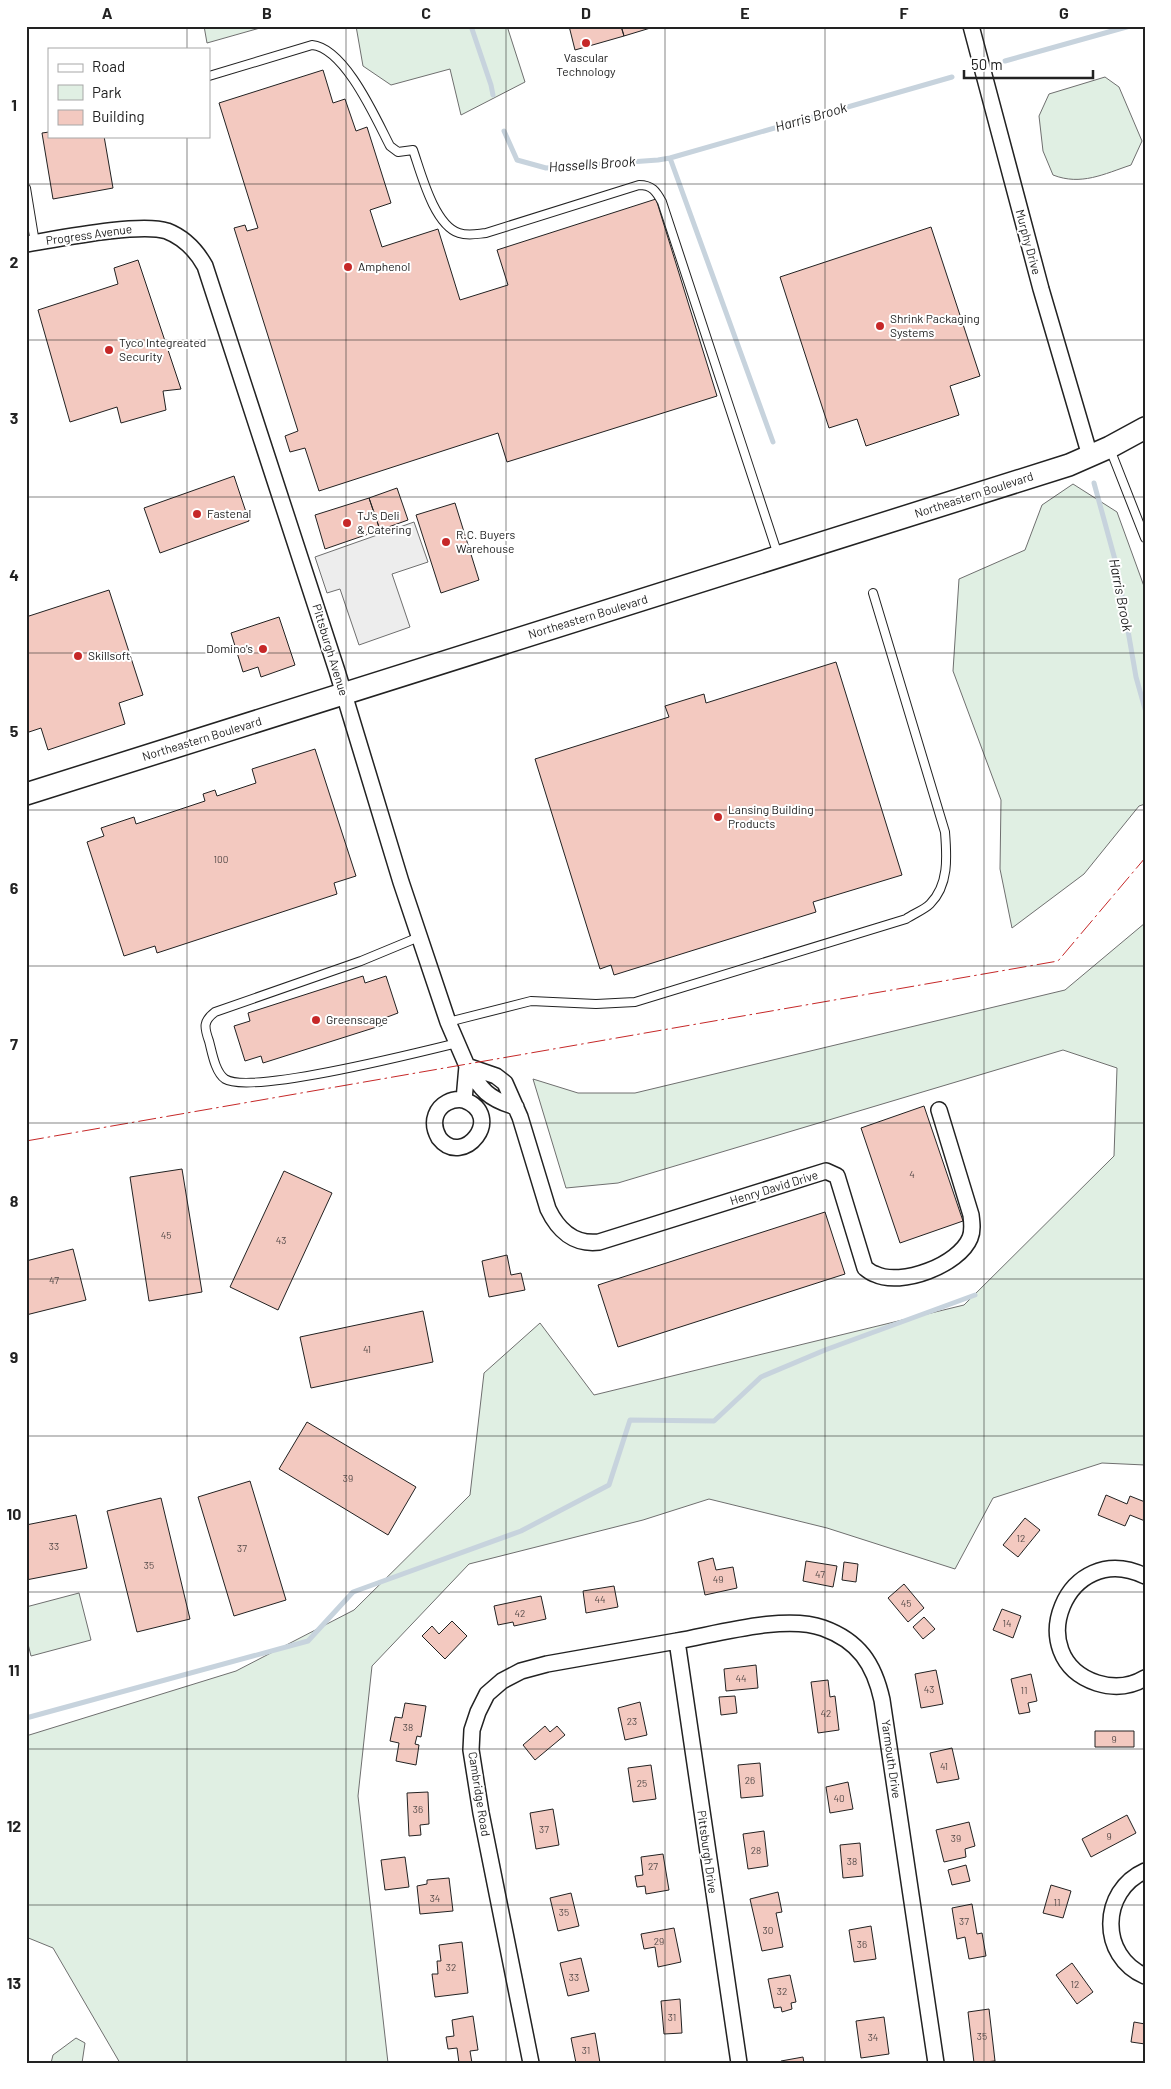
<svg xmlns="http://www.w3.org/2000/svg" width="1171" height="2089" font-family="Barlow,sans-serif">
<style>
.green{fill:#e0efe3;stroke:#6f6f6f}
.parking{fill:#ededed;stroke:#6f6f6f}
.lines{fill:none;stroke-linecap:round;stroke-linejoin:round}
.stream{stroke:#c7d3dd;stroke-width:5}
.building{fill:#f3c9c0;stroke:#222}
.lane-casing{stroke:#222;stroke-width:10}
.street-casing{stroke:#222;stroke-width:18}
.secondary-casing{stroke:#222;stroke-width:24}
.lane{stroke:#fff;stroke-width:8}
.street{stroke:#fff;stroke-width:15}
.secondary{stroke:#fff;stroke-width:21}
.power{stroke:#c62828;stroke-width:1;stroke-dasharray:18 4 2.5 4;stroke-linecap:butt}
.grid{fill:none;stroke:#222;stroke-width:1;stroke-opacity:0.55}
.poi-dot{fill:#c62828;stroke:#fff;stroke-width:2}
.labels{text-anchor:middle;stroke-width:4;stroke-linejoin:round;paint-order:stroke}
.number-label{font-size:10px;fill:#564c4a}
.poi-label{font-size:12px;fill:#222;stroke:#fff;text-anchor:start}
.street-label{font-size:12px;fill:#222;stroke:#fff}
.water-label{font-size:14px;font-style:italic;fill:#222;stroke:#fff}
.neatline{fill:none;stroke:#222;stroke-width:2}
.grid-label{font-size:16px;text-anchor:middle;font-weight:bold;fill:#222}
</style>
<rect width="100%" height="100%" fill="#fff"/>
<!-- green -->
<path class="green" d="M204,26h63l-60,17z
M356,26h151l18,56 -64,33 -11,-46 -59,16 -28,-19z
M1105,77l14,10 23,54 -11,24c-27,9 -50,21 -78,10l-10,-24 -4,-35 10,-22z
M1073,484l44,28 28,77v215l-6,2 -55,68 -72,54 -12,-59 1,-69 -48,-129 6,-92 66,-29 17,-45z
M1145,923v542l-43,-2 -109,35 -38,71 -128,-41 -118,-29 -66,21 -174,44 -97,102 -14,130 30,267h-268l-67,-115 -27,-11v-201l210,-65 118,-61 116,-115 14,-122 56,-50 54,72 370,-90 150,-149 3,-88 -54,-18 -445,133 -52,5 -33,-109 45,14h57l430,-103z
M79,1593l12,47 -60,16 -5,-20v-29z
M76,2038l9,5 -3,20h-31l2,-8z"/>
<!-- parking -->
<path class="parking" d="M414,522l14,40 -36,12 18,53 -51,18 -19,-56 -13,4 -12,-36z"/>
<g class="lines">
<!-- stream -->
<path class="stream" d="M471,26l20,59 2,10
M1005,61l125,-35
M504,131l13,29 29,8 112,-8 12,-2 282,-81
M670,158l103,284
M1094,483l23,84 19,110 9,32
M26,1718l282,-77 45,-49 168,-61 88,-46 21,-65 84,1 47,-44 64,-27 150,-55"/>
</g>
<!-- building -->
<path class="building" d="M569,26h52l3,10 -49,14z
M621,26h36l-33,10z
M323,70l10,33 12,-4 11,32 11,-4 24,76 -21,7 12,37 56,-18 22,71 48,-15 -11,-35 159,-51 61,197 -210,66 -9,-29 -179,58 -14,-43 -15,4 -5,-16 13,-5 -64,-203 11,-3 2,6 11,-3 -39,-125z
M49,132v4h55l9,52 -60,11 -11,-66z
M931,227l49,149 -30,10 9,29 -93,31 -9,-27 -28,9 -49,-151z
M138,260l43,129 -18,2 3,19 -45,13 -4,-16 -47,15 -32,-112 80,-26 -4,-16z
M234,476l15,45 -89,32 -16,-45z
M397,488l11,32 -28,10 -11,-32z
M369,498l11,32 -55,19 -10,-34z
M455,503l24,77 -38,13 -25,-78z
M109,590l34,105 -24,8 6,21 -77,26 -7,-22 -15,5v-116z
M279,617l16,48 -34,12 -3,-10 -15,5 -12,-39z
M836,662l66,213 -89,27 3,10 -202,63 -3,-10 -11,4 -65,-210 134,-42 -4,-11 39,-12 2,9z
M315,749l41,127 -22,7 3,11 -180,59 -2,-7 -31,10 -37,-114 17,-6 -3,-8 33,-11 2,7 69,-23 -2,-7 12,-4 2,6 39,-13 -4,-14z
M363,976l2,7 21,-7 12,37 -16,6 1,6 -120,38 -2,-7 -16,5 -11,-35 16,-5 -2,-8z
M924,1106l39,115 -63,22 -39,-115z
M182,1169l20,123 -53,9 -19,-124z
M284,1171l48,22 -54,117 -48,-23z
M825,1212l20,62 -227,73 -20,-62z
M73,1249l13,51 -60,15v-54z
M507,1255l4,20 10,-2 4,17 -36,7 -7,-36z
M423,1311l10,51 -122,26 -11,-51z
M307,1422l109,65 -28,48 -109,-66z
M250,1481l36,119 -52,16 -36,-119z
M1106,1495l21,9 3,-8 15,6v19l-15,-6 -5,11 -27,-11z
M161,1498l29,121 -53,13 -30,-121z
M76,1515l11,53 -61,12v-55z
M1025,1518l15,12 -22,27 -15,-12z
M713,1558l3,12 17,-3 4,21 -32,7 -7,-33z
M806,1561l31,5 -4,21 -30,-6z
M844,1562l14,2 -2,18 -14,-2z
M904,1584l20,24 -16,14 -20,-24z
M614,1586l4,21 -32,6 -3,-22z
M541,1596l5,23 -32,7 -1,-4 -15,3 -4,-19z
M1002,1609l19,7 -8,22 -20,-8z
M924,1617l11,12 -12,10 -10,-12z
M452,1621l15,15 -22,23 -23,-23 10,-10 7,8z
M756,1665l2,23 -32,3 -2,-22z
M936,1670l7,34 -22,4 -6,-34z
M1031,1674l6,27 -9,2 2,9 -11,2 -8,-35z
M828,1680l2,17 5,-1 4,34 -21,3 -7,-51z
M735,1696l2,17 -16,2 -2,-18z
M640,1702l7,33 -22,5 -7,-32z
M405,1703l21,3 -5,31 -4,-1 -2,8 4,1 -3,20 -20,-4 3,-18 -9,-2 5,-24 7,1z
M545,1726l5,6 7,-6 8,9 -30,25 -12,-15z
M1095,1731h39v16h-39z
M952,1748l7,31 -22,4 -7,-30z
M760,1763l3,33 -22,2 -3,-33z
M651,1765l5,34 -23,3 -5,-34z
M848,1782l5,27 -23,4 -4,-26z
M428,1792l1,32 -9,1 1,10 -12,1 -2,-43z
M553,1809l6,36 -23,4 -6,-36z
M1127,1815l9,18 -45,24 -9,-18z
M969,1822l6,24 -10,3 1,8 -22,5 -8,-32z
M764,1831l4,35 -20,3 -5,-35z
M860,1843l3,33 -20,2 -3,-33z
M663,1854l6,36 -23,4 -1,-8 -8,1 -2,-11 8,-1 -2,-18z
M405,1857l4,30 -24,3 -4,-30z
M966,1865l4,16 -18,4 -4,-15z
M449,1878l4,33 -33,3 -3,-28 10,-2v-4z
M1051,1885l20,6 -8,27 -20,-5z
M778,1892l4,20 -6,1 7,34 -21,4 -12,-52z
M571,1893l8,33 -21,5 -8,-33z
M972,1904l5,30 5,-1 4,23 -17,3 -4,-22 -8,2 -5,-31z
M871,1926l5,33 -22,3 -5,-32z
M674,1928l7,34 -23,5 -3,-20 -11,2 -3,-15z
M462,1942l6,51 -33,4 -3,-23h6l-1,-13h4l-2,-16z
M581,1958l8,33 -21,5 -8,-33z
M1072,1963l21,29 -16,12 -21,-29z
M790,1975l6,27 -5,1 1,6 -10,3 -1,-5 -7,1 -6,-29z
M680,1999l2,34 -18,1 -3,-33z
M989,2009l6,52 -21,2 -6,-51z
M473,2016l5,34 -8,1 2,12h-13l-2,-15 -9,1 -2,-12 8,-1 -2,-16z
M884,2017l5,37 -28,4 -5,-37z
M1134,2022l11,2v20l-14,-2z
M595,2033l5,30h-24l-5,-25z
M803,2057l1,6h-22l-1,-2z"/>
<g class="lines">
<defs>
<path id="lane" d="M209,76l103,-31c33,3 64,74 78,101l8,6 15,-2c8,23 21,75 46,83 9,3 17,1 27,0l153,-48c13,0 17,6 23,17l116,353
M26,188l9,55
M1110,449l35,89
M419,937l-58,24 -146,51c-12,9 -11,15 -6,29 3,11 6,31 16,38 25,16 195,-27 232,-36
M448,1022l83,-21 65,3 39,-2 271,-83c7,-5 18,-9 24,-15 19,-19 17,-47 15,-72l-72,-239"/>
<path id="street" d="M971,26l70,263 49,167
M26,244c31,-5 114,-22 141,-13 18,7 29,19 38,35l132,405 64,211 47,140 19,44 -3,34c-12,-2 -24,4 -28,15 -3,8 -1,16 3,23 24,31 67,-22 25,-38
M467,1066l29,10 9,7 15,34 28,92c10,21 26,36 51,33l227,-71 11,5 28,92c3,2 6,5 10,6 26,13 84,-9 95,-36 3,-7 2,-15 1,-23l-32,-105
M467,1066c14,24 21,33 49,41
M1145,1576c-79,-38 -125,82 -48,107 16,5 33,4 48,-5
M677,1641l62,422
M1145,1871c-45,20 -46,85 0,105
M531,2063l-50,-250 -10,-63 1,-20 6,-18 9,-18 15,-13 19,-10 26,-7c43,-8 87,-15 130,-23 40,-7 108,-27 146,-13 36,13 51,36 59,72l54,363"/>
<path id="secondary" d="M26,794l1043,-329 41,-18 35,-19"/>
</defs>
<!-- lane casing -->
<use href="#lane" class="lane-casing"/>
<!-- street casing -->
<use href="#street" class="street-casing"/>
<!-- secondary casing -->
<use href="#secondary" class="secondary-casing"/>
<!-- lane -->
<use href="#lane" class="lane"/>
<!-- street -->
<use href="#street" class="street"/>
<!-- secondary -->
<use href="#secondary" class="secondary"/>
<!-- power -->
<path class="power" d="M26,1141l1032,-180 87,-103"/>
</g>
<!-- grid -->
<path class="grid" d="M187,26v23M346,26v2037M506,26v2037M665,26v2037M825,26v2037M984,26v2037M187,136v1927M26,184h1119M26,340h1119M26,497h1119M26,653h1119M26,810h1119M26,966h1119M26,1123h1119M26,1279h1119M26,1436h1119M26,1592h1119M26,1749h1119M26,1905h1119"/>
<!-- markers -->
<g class="poi-dot">
<circle cx="586" cy="43" r="5"/>
<circle cx="348" cy="267" r="5"/>
<circle cx="880" cy="326" r="5"/>
<circle cx="109" cy="350" r="5"/>
<circle cx="197" cy="514" r="5"/>
<circle cx="347" cy="523" r="5"/>
<circle cx="446" cy="542" r="5"/>
<circle cx="263" cy="649" r="5"/>
<circle cx="78" cy="656" r="5"/>
<circle cx="718" cy="817" r="5"/>
<circle cx="316" cy="1020" r="5"/>
</g>
<g class="labels">
<!-- number labels -->
<g class="number-label">
<text x="221" y="863">100</text>
<text x="912" y="1178">4</text>
<text x="166" y="1239">45</text>
<text x="281" y="1244">43</text>
<text x="54" y="1284">47</text>
<text x="367" y="1353">41</text>
<text x="348" y="1482">39</text>
<text x="1021" y="1542">12</text>
<text x="54" y="1550">33</text>
<text x="242" y="1552">37</text>
<text x="149" y="1569">35</text>
<text x="820" y="1578">47</text>
<text x="718" y="1583">49</text>
<text x="600" y="1603">44</text>
<text x="906" y="1607">45</text>
<text x="520" y="1617">42</text>
<text x="1007" y="1627">14</text>
<text x="741" y="1682">44</text>
<text x="929" y="1693">43</text>
<text x="1024" y="1694">11</text>
<text x="826" y="1717">42</text>
<text x="632" y="1725">23</text>
<text x="408" y="1731">38</text>
<text x="1114" y="1743">9</text>
<text x="944" y="1770">41</text>
<text x="750" y="1784">26</text>
<text x="642" y="1787">25</text>
<text x="839" y="1802">40</text>
<text x="418" y="1813">36</text>
<text x="544" y="1833">37</text>
<text x="1109" y="1840">9</text>
<text x="956" y="1842">39</text>
<text x="756" y="1854">28</text>
<text x="852" y="1865">38</text>
<text x="653" y="1870">27</text>
<text x="435" y="1902">34</text>
<text x="1057" y="1906">11</text>
<text x="564" y="1916">35</text>
<text x="964" y="1925">37</text>
<text x="768" y="1934">30</text>
<text x="659" y="1945">29</text>
<text x="862" y="1948">36</text>
<text x="451" y="1971">32</text>
<text x="574" y="1981">33</text>
<text x="1075" y="1988">12</text>
<text x="782" y="1995">32</text>
<text x="672" y="2021">31</text>
<text x="982" y="2040">35</text>
<text x="873" y="2041">34</text>
<text x="586" y="2054">31</text>
</g>
<!-- poi labels -->
<g class="poi-label">
<text x="586" y="62" text-anchor="middle">Vascular<tspan x="586" dy="14">Technology</tspan></text>
<text x="358" y="271">Amphenol</text>
<text x="890" y="323">Shrink Packaging<tspan x="890" dy="14">Systems</tspan></text>
<text x="119" y="347">Tyco Integreated<tspan x="119" dy="14">Security</tspan></text>
<text x="207" y="518">Fastenal</text>
<text x="357" y="520">TJ's Deli<tspan x="357" dy="14">&amp; Catering</tspan></text>
<text x="456" y="539">R.C. Buyers<tspan x="456" dy="14">Warehouse</tspan></text>
<text x="253" y="653" text-anchor="end">Domino's</text>
<text x="88" y="660">Skillsoft</text>
<text x="728" y="814">Lansing Building<tspan x="728" dy="14">Products</tspan></text>
<text x="326" y="1024">Greenscape</text>
</g>
<!-- street labels -->
<g class="street-label">
<text transform="translate(89 235) rotate(-8)" y="4">Progress Avenue</text>
<text transform="translate(1028 242) rotate(75)" y="4">Murphy Drive</text>
<text transform="translate(974 495) rotate(-18)" y="4">Northeastern Boulevard</text>
<text transform="translate(588 617) rotate(-17)" y="4">Northeastern Boulevard</text>
<text transform="translate(330 650) rotate(73)" y="4">Pittsburgh Avenue</text>
<text transform="translate(202 739) rotate(-17)" y="4">Northeastern Boulevard</text>
<text transform="translate(774 1188) rotate(-17)" y="4">Henry David Drive</text>
<text transform="translate(891 1759) rotate(82)" y="4">Yarmouth Drive</text>
<text transform="translate(479 1794) rotate(81)" y="4">Cambridge Road</text>
<text transform="translate(707 1852) rotate(82)" y="4">Pittsburgh Drive</text>
</g>
<!-- water labels -->
<g class="water-label">
<text transform="translate(811 117) rotate(-16)" y="5">Harris Brook</text>
<text transform="translate(592 164) rotate(-4)" y="5">Hassells Brook</text>
<text transform="translate(1121 595) rotate(79)" y="5">Harris Brook</text>
</g>
</g>
<!-- border -->
<rect width="1171" height="2089" fill="none" stroke="#ffffff" stroke-width="55"/>
<!-- legend -->
<rect x="48" y="48" width="162" height="90" fill="#ffffff" stroke="#a7a7a7"/>
<rect x="58" y="64" width="25" height="8" fill="#ffffff" stroke="#a7a7a7"/>
<text x="92" y="72" font-size="15" fill="#222222">Road</text>
<rect x="58" y="85" width="25" height="15" fill="#e0efe3" stroke="#a7a7a7"/>
<text x="92" y="98" font-size="15" fill="#222222">Park</text>
<rect x="58" y="110" width="25" height="15" fill="#f3c9c0" stroke="#a7a7a7"/>
<text x="92" y="122" font-size="15" fill="#222222">Building</text>
<!-- scale -->
<path d="M964 70v8h129v-8" fill="none" stroke="#222222" stroke-width="2.5"/>
<text x="971" y="70" font-size="15" fill="#222222" stroke="#ffffff" stroke-width="4" paint-order="stroke">50 m</text>
<rect x="28" y="28" width="1116" height="2034" class="neatline"/>
<g class="grid-label">
<text x="107" y="19">A</text>
<text x="267" y="19">B</text>
<text x="426" y="19">C</text>
<text x="586" y="19">D</text>
<text x="745" y="19">E</text>
<text x="904" y="19">F</text>
<text x="1064" y="19">G</text>
<text x="14" y="111">1</text>
<text x="14" y="268">2</text>
<text x="14" y="424">3</text>
<text x="14" y="581">4</text>
<text x="14" y="737">5</text>
<text x="14" y="894">6</text>
<text x="14" y="1050">7</text>
<text x="14" y="1207">8</text>
<text x="14" y="1363">9</text>
<text x="14" y="1520">10</text>
<text x="14" y="1676">11</text>
<text x="14" y="1832">12</text>
<text x="14" y="1989">13</text>
</g>
</svg>
